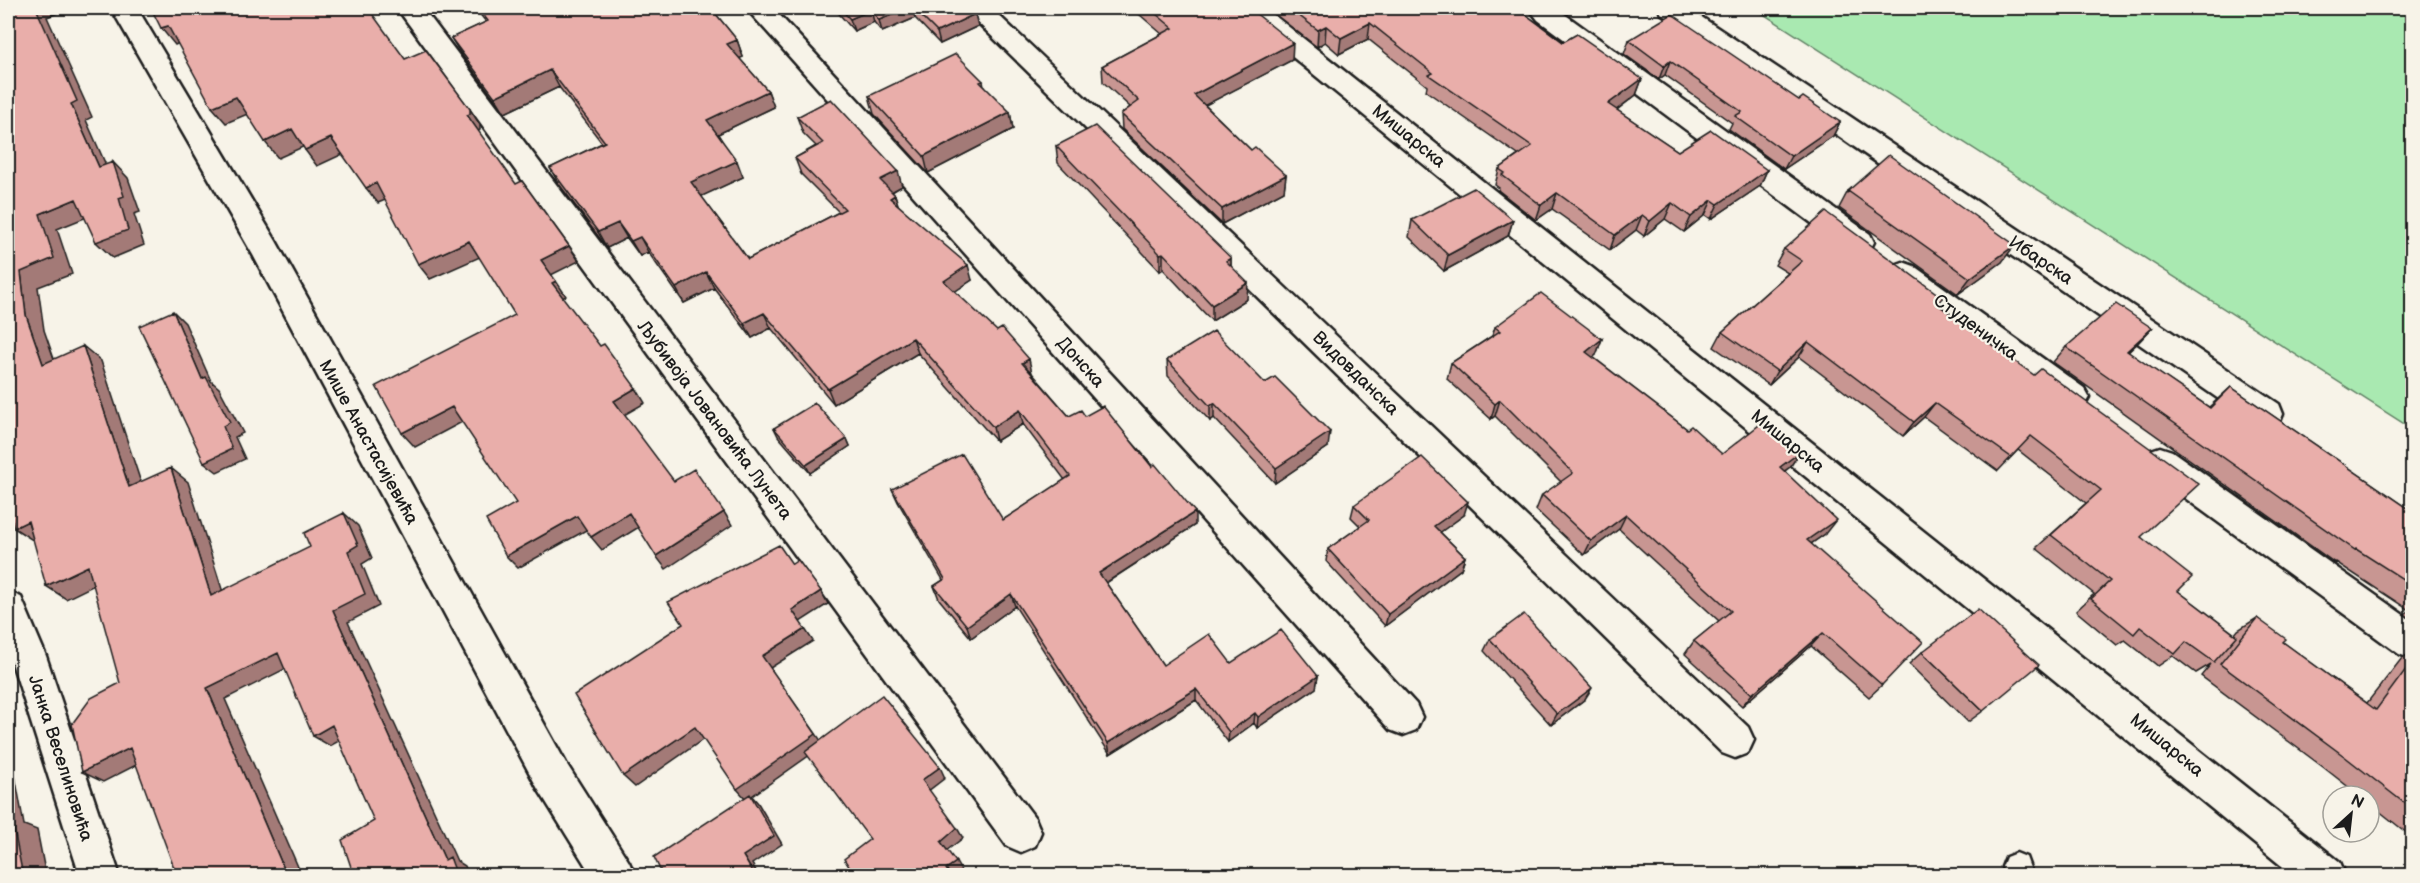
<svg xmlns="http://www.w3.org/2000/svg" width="2420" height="883" font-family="'Balsamiq Sans',sans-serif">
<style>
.green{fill:#a9e9b1;stroke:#628266;stroke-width:1.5}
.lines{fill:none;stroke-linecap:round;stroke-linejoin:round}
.service-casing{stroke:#1c1c1c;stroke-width:5}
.minor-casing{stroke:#1c1c1c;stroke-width:5}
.tertiary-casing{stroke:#1c1c1c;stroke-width:5}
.service{fill:#f7f3e8;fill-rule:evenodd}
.minor{fill:#f7f3e8;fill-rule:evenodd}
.tertiary{fill:#f7f3e8;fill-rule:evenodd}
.wall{fill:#c89692;stroke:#1c1c1c;stroke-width:1.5}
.shaded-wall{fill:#a37a77;stroke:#1c1c1c;stroke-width:1.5}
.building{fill:#e9aeaa;stroke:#1c1c1c;stroke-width:1.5}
.labels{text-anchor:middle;stroke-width:4.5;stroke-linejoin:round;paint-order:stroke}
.street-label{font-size:18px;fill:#1c1c1c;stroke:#f7f3e8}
</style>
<rect width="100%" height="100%" fill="#f7f3e8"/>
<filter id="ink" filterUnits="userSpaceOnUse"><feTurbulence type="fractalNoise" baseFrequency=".0167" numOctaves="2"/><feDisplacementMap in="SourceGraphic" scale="12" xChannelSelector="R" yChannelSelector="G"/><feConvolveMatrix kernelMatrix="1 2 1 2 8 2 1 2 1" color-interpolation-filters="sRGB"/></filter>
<g filter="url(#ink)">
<!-- green -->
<path class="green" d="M1754,8h658v421z"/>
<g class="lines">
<defs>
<path id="service" d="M2016,853l10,4 7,19h-27l-4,-9 4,-10z"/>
<path id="minor" d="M111,8h26l139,233 290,522 63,99 6,14h-43l-54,-87 -285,-534z
M397,8h26l612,810 6,14 -6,14 -14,6 -14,-6z
M746,8h27l643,696 6,13 -6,13 -13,5 -13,-5z
M963,8h28l757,719 6,13 -6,13 -13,5 -13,-5z
M1236,8h29l1075,854 6,14h-52l-1054,-862z
M1529,8h27l314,226 4,8 -4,8 -11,3 -11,-3 -310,-230z
M1903,262l11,4 170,122 5,9 -5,9 -11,4 -11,-4 -170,-124 -4,-8 4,-8z
M2160,447l12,4 240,170v38l-13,-5 -251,-183 -5,-10 5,-10z
M8,592l13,5 25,59 74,220h-40l-72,-226z"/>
<path id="tertiary" d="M1658,8h30l591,396 4,10 -4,10 -12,3 -12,-3 -593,-410z"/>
</defs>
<!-- service casing -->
<use href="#service" class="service-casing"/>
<!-- minor casing -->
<use href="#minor" class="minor-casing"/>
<!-- tertiary casing -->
<use href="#tertiary" class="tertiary-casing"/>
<!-- service -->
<use href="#service" class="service"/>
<!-- minor -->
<use href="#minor" class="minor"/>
<!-- tertiary -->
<use href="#tertiary" class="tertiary"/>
</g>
<!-- wall -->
<path class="wall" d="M475,8h236l26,32 6,17 -4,1 29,33 6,16 -56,27 25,43 -42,19 47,63 91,-47 -38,-38 -6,-16 21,-12 -13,-13 -6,-16 105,69 -10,6 3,3 3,10 74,75 -17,11 77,82 37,43h16l110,109 -89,58 57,82 68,-2 87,13 -2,12 -59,40 -3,-5 -26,19 -32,-42 -86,54 -95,-148 -44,32 -32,-39 -5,-13 9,-6 -45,-78 -6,-13 111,31 62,-40 -42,-56 -27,17 -78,-88 -84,51 -63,-76 -19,10 -38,-50 -30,15 -36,-51 -8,4 -13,-18 -20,10 -48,-64 -9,-16 52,-25 -43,-56 -54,26 -44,-59 -10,-16 35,-16z
M834,8h135l6,6 3,12 -38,18 -25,-26 -33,14 -8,-10 -20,9z
M993,8h22l-14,6z
M1132,8h117l43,52 -87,45 46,45 35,25 -2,16 -62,33 -100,-95 -1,-15 9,-7 -27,-25 -1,-16 60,-32z
M1267,8h250l46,34 79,37 -6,16 -19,15 61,41 89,19 -7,16 -49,33 -6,-4 -21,17 -19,-13 -21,17 -8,-6 -26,20 -58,-41 -16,11 -38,-30 1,-2 -4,-3 4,-16 19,-14 -92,-64 1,-5 -59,-47 -29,15 -14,-12 -8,5z
M1629,40l170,60 41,22 -7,14 -49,33 -55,-40 3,-6 -67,-48 -6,4 -35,-25z
M983,81l1,6 26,25 3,17 -85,44 -54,-59 -5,-18z
M1056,146l175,112v8l16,33 -35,22 -49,-52 -3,2 -102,-108z
M1848,191l154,71 -44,32 -119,-86z
M1412,220h101l-5,16 -64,35 -35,-34z
M1784,249l159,49 -5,6 54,41 149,192 37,54 57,43 3,-4 19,-12 26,24 84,61 35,-45 10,-6v185l-43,-34v-7h-9l-37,-29 -122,-91 10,-12 -15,9 -23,-17 -15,10 -33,-26 -8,5 -41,-34 18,-17 -58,-46 50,-45 -68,-53 -20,21 -74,-54 -21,19 -104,-79 -30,28 -55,-38 8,-15 66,-59 -13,-8z
M1495,327l107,12 -6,16 -3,2 94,72 35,25 78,-2 -10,15 -5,4 40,63 -14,10 71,141 -13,12 -58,-51 -69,60 -57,-52 9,-13 25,-20 -100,-92 -35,26 -48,-45 6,-15 19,-13 -66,-66 -4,3 -44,-40 4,-16 41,-27z
M2152,328l-24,24 81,55 22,-20 181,124v109l-7,-6 4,-4 -73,-48 -1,1 -282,-201 13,-15z
M1167,360l161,87 -53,36 -61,-65 -4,3 -42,-45z
M774,428l73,11 3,7 -40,27 -32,-37z
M1354,505l110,10 -24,17 25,25 -4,12 -76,57 -59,-65 2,-12 32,-23 -9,-9z
M1490,639l95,60 -34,26 -67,-74z
M1922,652l61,59 -15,11 -59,-58z"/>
<!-- shaded-wall -->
<path class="shaded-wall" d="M36,8h36l-25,9 45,100 -6,3 28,63 -15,-16 -28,-63z
M909,8h3l3,10 -33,14 -3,-12z
M1000,8h15l-14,6z
M871,10l3,12 -20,9 -4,-12z
M975,14l3,12 -38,18 -3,-12z
M1370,23l-2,16 -29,15 2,-16z
M168,26l13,16 -6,3 -14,-17z
M1326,26l-1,16 -8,5 1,-17z
M737,40l6,17 -9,4 -7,-17z
M1293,43l-1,17 -98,51v-16z
M1670,61l-5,14 -6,4 5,-13z
M550,70l9,17 -54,26 -10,-16z
M1642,79l-6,16 -33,25 5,-16z
M768,91l6,16 -60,29 -7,-16z
M236,97l14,16 -24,10 -14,-16z
M470,109l10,16v5l-2,1 -11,-16z
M1010,112l3,17 -85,44 -4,-17z
M1840,122l-7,14 -49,33 7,-13z
M292,129l13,17 -27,12 -13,-16z
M331,138l12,16 -26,12 -12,-16z
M737,161l6,16 -45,21 -7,-16z
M113,162l15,16 12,34 -6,2 10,31 -31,13 -17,-16 23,-44z
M1767,170l-7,16 -49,33 7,-15z
M898,171l4,15 -18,10 -4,-16z
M1286,175l-2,16 -62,33v-15z
M376,183l12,16 -10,4 -12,-15z
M1557,193l-5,16 -16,11 5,-15z
M895,195l5,16 -10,-13z
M76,199l16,16 -35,14 15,45 -34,13 6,43 17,49 -18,-15 -17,-49 -5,-43 19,-58z
M1712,200l-7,15 -21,17 7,-15z
M1672,203l-7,16 -21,17 6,-15z
M1642,215l-6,15 -26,20 5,-15z
M1513,220l-5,16 -64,35 4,-16z
M618,223l9,15 -20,10 -9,-16z
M640,237l8,15 -8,4 -9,-15z
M469,241l11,16 -50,22 -12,-15z
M2015,245l-13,17 -44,32 12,-16z
M569,246l10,15 -28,14 -10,-15z
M1163,253v16l-3,2v-17z
M1231,258v16l-5,-13z
M968,265l4,15 -24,16 -4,-15z
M706,272l8,16 -30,15 -8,-15z
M556,281l10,15 -4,2 -10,-15z
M1248,283l-1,16 -35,22v-16z
M173,311l12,12 26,58 8,7 24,45 -8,4 10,22 -28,13 -13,-10 -2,-83z
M764,313l7,15 -19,10 -8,-15z
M2152,328l-14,15 -25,23 14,-15z
M913,338l5,15 -84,51 -6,-15z
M1602,339l-6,16 -16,13 6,-16z
M1808,342l-9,15 -30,28 8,-14z
M83,346l18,15 46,140 -18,-14z
M1029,359l3,14 -10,-10z
M636,388l9,15 -21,12 -10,-14z
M1500,400l-5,16 -4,3 4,-15z
M1214,403v15l-4,3v-15z
M1935,403l-11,14 -21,19 11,-14z
M452,407l12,14 -49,26 -13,-14z
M1020,410l3,14 -27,17 -3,-14z
M1330,432l-2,15 -53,36 1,-15z
M847,439l3,7 -40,27 -4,-8z
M1800,452l-10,15 -20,14 10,-14z
M171,468l17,14 40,126 -17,-12z
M1468,502l-4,13 -33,24 3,-13z
M724,512l8,13 -66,44 -10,-13z
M1195,512v13l-94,61 -2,-13z
M344,513l14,13 14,32 -10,6 17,42 -31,16 109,239 8,5 4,10h-12l-12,-16 -112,-250 15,-59z
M629,513l10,14 -37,23 -11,-13z
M1626,515l-7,14 -35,26 7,-14z
M577,516l11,13 -70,39 -12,-12z
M1836,520l-11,14 -29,20 11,-14z
M28,521l6,20 -20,-13z
M1465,557l-4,12 -76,57 3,-12z
M88,566l19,13 -41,20 -20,-13z
M821,591l7,13 -28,18 -8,-12z
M1011,594l4,12 -44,32 -4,-12z
M805,629l8,12 -43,27 54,77 -72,51 6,7 24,41 -30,20 7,12h-4l-12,-20 3,-57 -9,-10 25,-133z
M1823,633l-12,13 -69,60 10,-12z
M278,653l17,11 -70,35 77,177h-15l-80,-188z
M1318,676l-2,12 -59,40 1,-11z
M1592,688l-7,11 -34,26 6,-11z
M1196,689v11l-86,54 -2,-11z
M1255,713l-1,10 -26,19 1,-10z
M332,725l16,11 -18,10 -17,-10z
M695,727l10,11 -70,49 -12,-11z
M8,737l16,88 13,5 9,46h-23l-15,-48z
M130,748l20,10 -47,24 -21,-10z
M940,767l5,11 -17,13 -6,-11z
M957,828l6,10 -17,13 -5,-9z
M956,862l5,9 -6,5h-4l-5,-7z"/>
<!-- building -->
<path class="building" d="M8,8h28l41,93 -6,3 28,63 14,-5 11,34 -5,2 9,32 -32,12 -20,-43 -36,15 14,44 -33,14 5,43 17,49 40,-18 46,141 42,-19 40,128 99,-49 -6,-14 40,-20 14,32 -10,6 17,43 -32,16 112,250 5,-3 7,19h-103l-12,-36 32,-19 -42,-96 -19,11 -35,-83 -71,35 80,188h-110l-47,-128 -48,24 -10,-48 19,-26 29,-15 -32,-117 -42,20 -18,-65 -14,7 -6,-25z
M151,8h217l37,51 21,-9 44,59v5l-3,1 49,69 6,-3 47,65 -28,14 15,21 -4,2 48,63 4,-2 32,44 -22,13 60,80 20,-12 30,43 -68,44 -27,-43 -38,24 -14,-21 -71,40 -20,-36 30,-17 -64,-96 -50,26 -26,-47 139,-71 -46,-74 -51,23 -42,-81 -10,5 -35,-50 -26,12 -13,-21 -27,13 -29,-45 -24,10 -44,-81 -7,2z
M478,8h233l26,32 -10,4 41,47 -61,29 30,41 -46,21 57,77 97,-50 -50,-51 28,-15 -26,-26 34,-18 67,72 -18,9 15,15 -5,3 78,67 -24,16 53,50 5,-3 27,31 -7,4 47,53 12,-6 4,6 18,-10 49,61 3,-3 40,48 -96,61 64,92 46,-31 22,29 50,-33 37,46 -60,41 -3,-4 -26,19 -33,-43 -88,54 -97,-149 -44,32 -33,-40 11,-7 -53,-90 70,-35 41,66 67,-44 -50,-66 -27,17 -80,-89 -85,51 -64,-76 -20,10 -38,-51 -30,16 -36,-51 -9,4 -13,-18 -20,9 -48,-64 55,-26 -55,-72 -55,27 -44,-59 37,-17z
M840,8h69l-30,12 -8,-10 -21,9z
M913,8h56l6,6 -38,18z
M1149,8h100l44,35 -99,52 57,55 4,-3 31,28 -64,34 -101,-95 18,-13 -37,-35 71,-38z
M1289,8h228l46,34 14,-8 65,45 -34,25 70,47 33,-21 56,40 -49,34 -6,-4 -21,17 -19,-14 -22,18 -8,-6 -27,20 -58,-42 -16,12 -39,-30 3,-2 -6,-4 33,-23 -103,-71 4,-2 -63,-50 -29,15 -15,-12 -8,4z
M1672,14l127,86 4,-3 37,25 -49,34 -56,-40 7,-4 -72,-51 -6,5 -35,-26z
M956,54l27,27 -3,1 30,30 -86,44 -55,-60z
M1095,126l136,132 -5,3 22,22 -36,22 -49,-52 -3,1 -104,-108z
M1889,155l126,90 -45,33 -122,-87z
M1474,188l39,32 -65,35 -36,-35z
M1826,212l117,86 -7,5 56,42 42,30 7,-6 158,115 -58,53 51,40 -14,14 59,45 -23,26 -28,-20 -11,12 -35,-27 -6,7 -43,-35 19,-18 -59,-46 50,-45 -70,-54 -20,21 -76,-54 -21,19 -106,-80 -31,29 -55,-39 80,-71 -18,-12z
M1541,293l61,46 -16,13 101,77 4,-3 31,28 41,-32 37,30 -20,15 56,53 -29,20 116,102 -41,43 -59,-52 -71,61 -58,-53 37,-30 -105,-96 -35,26 -49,-46 31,-22 -73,-73 -5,4 -44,-41 49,-32 -5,-4z
M2116,304l36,24 -25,23 83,57 21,-21 181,124v74l-56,-36 -1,1 -289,-203z
M173,311l29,68 4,-2 24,45 -7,4 9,23 -28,13 -65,-136z
M1214,331l51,52 10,-6 55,55 -54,36 -62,-65 -4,3 -43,-46z
M815,403l32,36 -41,26 -32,-37z
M1422,457l46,45 -34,24 31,31 -77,57 -60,-65 41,-29 -15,-15z
M779,545l13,19 6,-4 23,31 -29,19 13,19 -43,27 54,78 -79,55 -42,-62 -72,49 -49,-81 109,-71 -15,-22z
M1978,609l61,56 -56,46 -61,-59z
M1524,614l68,74 -35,26 -67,-75z
M2257,618l29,21 -3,3 93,68 36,-49v148l-68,-53 -124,-92z
M882,695l58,72 -18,13 35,48 -16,14 15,20 -10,7 5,7h-96l-11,-17 26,-20 -65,-87z
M750,794l24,42 -31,20 12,20h-92l-9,-19z
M12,820l11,56h-15v-53z"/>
</g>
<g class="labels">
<!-- street labels -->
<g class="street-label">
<text transform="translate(1409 136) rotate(39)" y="6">Мишарска</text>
<text transform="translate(2041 260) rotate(34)" y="6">Ибарска</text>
<text transform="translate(1976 327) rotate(36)" y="6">Студеничка</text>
<text transform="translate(1081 362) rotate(48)" y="6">Донска</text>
<text transform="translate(1356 373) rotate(44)" y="6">Видовданска</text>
<text transform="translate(715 420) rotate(53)" y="6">Љубивоја Јовановића Лунета</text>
<text transform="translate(1788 441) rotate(39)" y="6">Мишарска</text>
<text transform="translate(369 442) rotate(61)" y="6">Мише Анастасијевића</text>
<text transform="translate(2167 745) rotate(39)" y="6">Мишарска</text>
<text transform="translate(61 758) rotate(72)" y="6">Јанка Веселиновића</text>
</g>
</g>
<!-- margin -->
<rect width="2420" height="883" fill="none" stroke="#f7f3e8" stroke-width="30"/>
<rect x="15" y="15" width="2390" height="853" fill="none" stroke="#1c1c1c" stroke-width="2" filter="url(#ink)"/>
<!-- north arrow -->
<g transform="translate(2351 814) rotate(27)"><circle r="28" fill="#f7f3e8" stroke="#9f9d96" stroke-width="1.5"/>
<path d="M0-4.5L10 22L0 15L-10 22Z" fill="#1c1c1c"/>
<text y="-9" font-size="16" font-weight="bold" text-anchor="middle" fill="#1c1c1c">N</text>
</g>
</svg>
